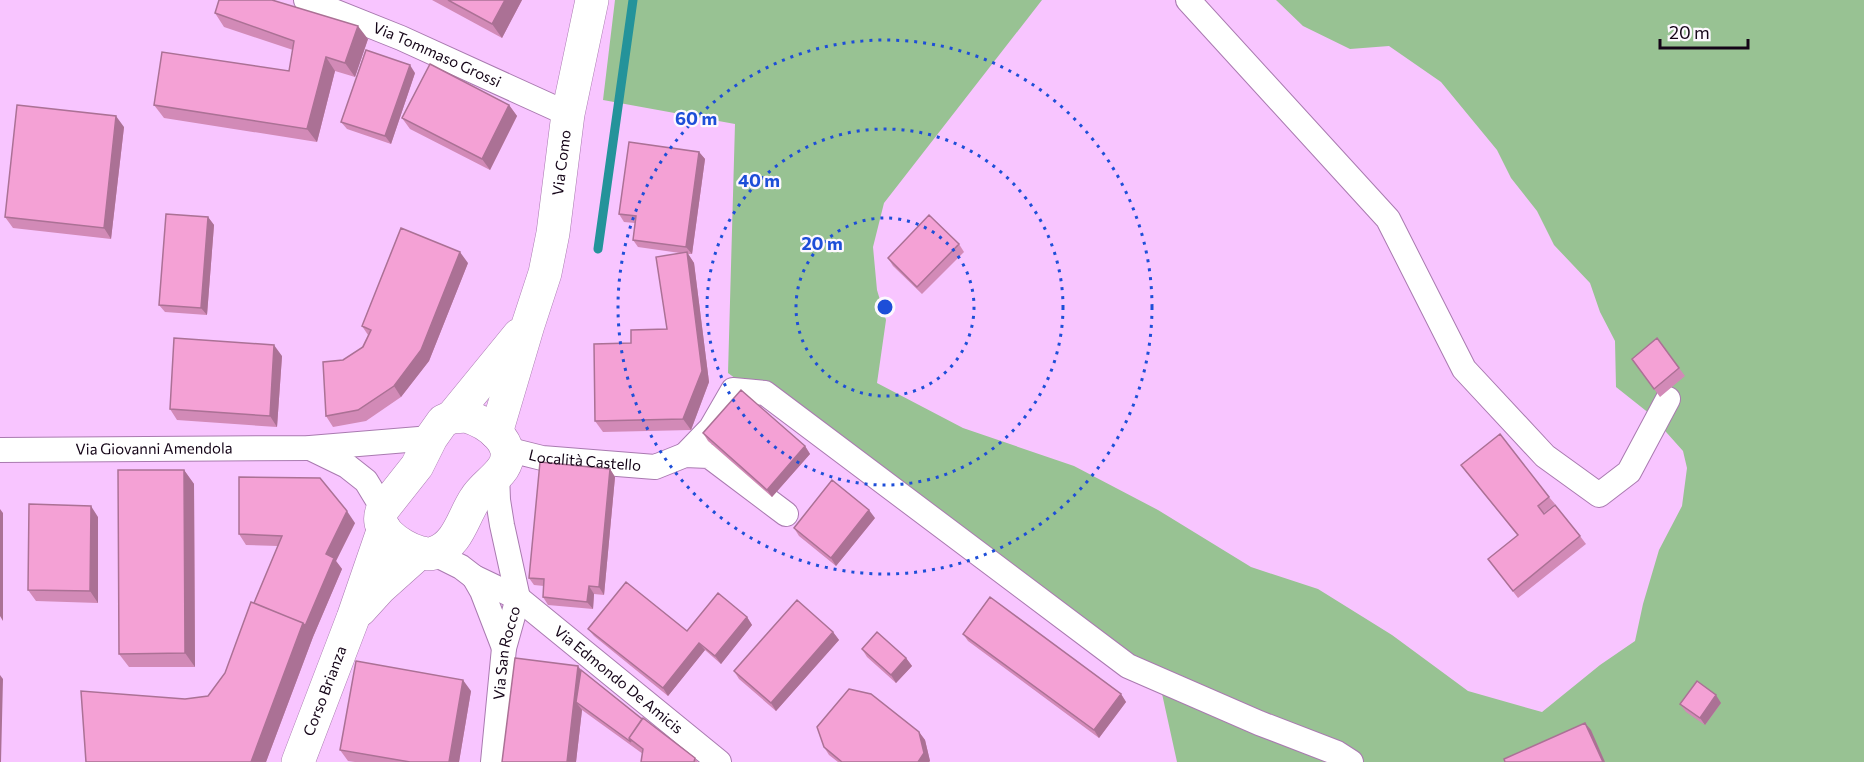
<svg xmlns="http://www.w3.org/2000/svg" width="1864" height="762" font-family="Commissioner,sans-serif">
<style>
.green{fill:#98c293}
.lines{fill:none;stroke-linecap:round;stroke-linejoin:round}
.stream{stroke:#24939a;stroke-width:9}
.minor-casing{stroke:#a97ab0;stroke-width:26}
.secondary-casing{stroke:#a97ab0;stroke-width:34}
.minor{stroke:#fff;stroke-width:24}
.secondary{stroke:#fff;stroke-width:33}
.wall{fill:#d28ab7}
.shaded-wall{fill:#ab7195}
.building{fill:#f4a1d5;stroke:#ab7195;stroke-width:1.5}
.ring{fill:none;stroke:#1d4ed8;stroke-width:3;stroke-dasharray:3 6}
.labels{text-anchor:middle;stroke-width:4.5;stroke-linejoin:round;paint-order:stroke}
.street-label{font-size:15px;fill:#140417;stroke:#fdf8fe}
.centre{fill:#1d4ed8;stroke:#fdf8fe;stroke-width:3}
.ring-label{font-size:18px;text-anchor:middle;font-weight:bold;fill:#1d4ed8;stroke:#fdf8fe;stroke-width:4.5;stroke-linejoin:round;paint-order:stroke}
</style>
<rect width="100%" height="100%" fill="#f8c5ff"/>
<!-- green -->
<path class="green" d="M615,0h427l-158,203 -11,44 4,43 9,30 -9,63 86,45 111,38 84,44 93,57 67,22 74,46 76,56 74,21 58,-47 35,-24 8,-37 16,-54 23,-44 5,-38 -4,-17 -33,-37 -34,-27 -1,-46 -15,-29 -10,-29 -36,-38 -17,-34 -26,-33 -14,-28 -56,-68 -52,-36 -39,3 -47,-23 -27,-26h588v762h-687l-18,-82 -146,-98 -285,-209 7,-249 -132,-24z"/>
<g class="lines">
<!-- stream -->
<path class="stream" d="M598,249l35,-249"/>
<defs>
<g id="minor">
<path id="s1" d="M306,0l95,38 167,76"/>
<path d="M1188,0l200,219 76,150 81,87 54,39 30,-23 39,-73"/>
<path d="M310,448l37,18 19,15 17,28"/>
<path id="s2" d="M506,449l36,9 113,9 30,-12 24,1 77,58"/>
<path id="s3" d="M0,450l310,-2 121,-10"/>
<path d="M685,455l26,-27 22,-38 32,3 363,273 131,57 78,30 14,9"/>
<path id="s4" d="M433,553l28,14 13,10 44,21 201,164"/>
<path d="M474,577l8,14 22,57"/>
<path id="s5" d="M493,762l11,-114 14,-50 -16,-73 -4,-25 -1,-26"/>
</g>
<g id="secondary">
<path d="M466,416c20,6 53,27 37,52 -8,12 -21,19 -28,31 -12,18 -17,46 -41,54 -16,5 -48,-15 -53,-30 -1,-5 0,-10 2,-14l34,-43 14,-28 12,-17 9,-4z"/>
<path d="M452,417l67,-82"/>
<path id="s6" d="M496,433l32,-108 17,-52 8,-40 15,-119 24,-114"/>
<path d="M360,610l20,-22 38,-34"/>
<path id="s7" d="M298,762l55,-144 31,-90"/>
</g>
</defs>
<!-- minor casing -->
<use href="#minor" class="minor-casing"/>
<!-- secondary casing -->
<use href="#secondary" class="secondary-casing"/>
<!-- minor -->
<use href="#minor" class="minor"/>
<!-- secondary -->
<use href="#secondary" class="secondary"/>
</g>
<!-- wall -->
<path class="wall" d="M432,0h90l-20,38z
M215,13l153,26 -13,38 -20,-6 -18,71 -153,-24 -10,-13 135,-34 4,-21 -69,-23z
M415,73l-24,71 -44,-15 -6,-7z
M509,105l8,11 -27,54 -80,-41 -8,-11z
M124,127l-13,112 -98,-11 -8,-11z
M699,152l6,7 -13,95h-4l6,9 15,119 -18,48 -88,2 -8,-11 36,-78 36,-14 13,-76 -42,-6 -5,-7 2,-17 -11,-1 -5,-8z
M208,217l6,8 -7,90 -42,-3 -6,-7z
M959,244l5,8 -42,42 -29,-28 -5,-8z
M468,263l-39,98 -28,36 -35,24 -33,6 -7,-11 42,-81 -6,-9z
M1657,338l28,38 -25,21 -28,-38z
M282,356l-5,71 -100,-7 -7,-11z
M703,433l102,13 5,8 -38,43 -64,-56z
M1461,465l88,32 6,7 -11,9 36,23 6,8 -68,54 -30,-39 30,-23z
M610,469l5,8 -11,118 -10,-1 -1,15 -45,-4 -5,-8 1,-11 -10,-1 -5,-7z
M184,470l10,14 1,183h-66l-10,-13z
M98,517v86l-62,-2 -8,-11z
M875,518l-39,48 -37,-30 -5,-8z
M355,523l-19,38 6,8 -29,68 -47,125 -81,-63 23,-3 17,-23 53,-127 -32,-1 -7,-11z
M747,617l5,8 -31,39 -16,-14 -37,46 -74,-60 -6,-7 99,2z
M833,632l6,8 -63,71 -37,-32 -5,-8z
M963,634l158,60 5,8 -27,36 -131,-97z
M862,649l44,9 6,8 -16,17 -29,-26z
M515,658l63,8 3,4 61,49 53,39 3,4h-57l2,-8 -61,-44 -6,52z
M471,691l-12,71h-104l-7,-1 -8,-11z
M1721,703l-16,22 -19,-13 -6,-8z
M919,732l6,8 5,21 -1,1h-91l-9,-7 -5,-8z"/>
<!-- shaded-wall -->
<path class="shaded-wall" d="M505,0h17l-20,38 -10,-14z
M358,26l10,13 -13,38 -10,-14z
M326,57l9,14 -18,71 -10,-13z
M410,65l5,8 -24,71 -6,-8z
M509,105l8,11 -27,54 -8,-11z
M116,116l8,11 -13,112 -7,-11z
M699,152l6,7 -13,95 -6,-7z
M208,217l6,8 -7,90 -6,-7z
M460,252l8,11 -39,98 -28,36 -7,-11z
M687,252l7,11 15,119 -18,48 -8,-11z
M274,345l8,11 -5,71 -7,-11z
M805,446l5,8 -38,43 -5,-7z
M610,469l5,8 -11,118 -5,-8z
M184,470l10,14 1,183 -10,-14z
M91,506l7,11v86l-8,-12z
M0,509l3,4v108l-3,-5z
M869,510l6,8 -39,48 -5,-8z
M347,511l8,12 -19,38 6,8 -29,68 -47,125h-15l75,-208z
M589,586l5,8 -1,15 -6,-7z
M747,617l5,8 -31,39 -6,-8z
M833,632l6,8 -63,71 -5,-8z
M699,643l6,7 -37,46 -5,-8z
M906,658l6,8 -16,17 -5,-8z
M578,666l8,12 -10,24 6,8 -6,52h-9z
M0,675l3,4 -2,83h-1z
M463,680l8,11 -12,71h-10z
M1121,694l5,8 -27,36 -5,-8z
M1716,695l5,8 -16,22 -5,-7z
M1585,723l6,7 14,32h-2z
M919,732l6,8 5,21 -1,1h-11z"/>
<!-- building -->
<path class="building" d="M219,0h53l86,26 -13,37 -19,-6 -19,72 -153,-24 8,-53 127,19 5,-30 -79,-28z
M448,0h57l-13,24z
M366,50l44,15 -25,71 -44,-14z
M430,64l79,41 -27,54 -80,-41z
M17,105l99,11 -12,112 -99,-11z
M629,142l70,10 -13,95 -53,-7 3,-24 -17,-2z
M166,214l42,3 -7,91 -42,-3z
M929,215l30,29 -42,43 -29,-29z
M401,228l59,24 -39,98 -27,36 -36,24 -32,6 -3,-54 20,-2 20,-13 8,-17 -9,-4z
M687,252l15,119 -19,48 -88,2 -1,-77 37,-1v-13l36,-1 -11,-72z
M174,338l100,7 -4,71 -100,-7z
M1657,338l22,30 -25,21 -22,-30z
M741,390l64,56 -38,44 -64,-57z
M1500,434l49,63 -11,9 6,8 11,-9 25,31 -67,55 -25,-32 30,-24 -57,-70z
M540,462l70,7 -11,118 -10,-1 -2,16 -44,-5 1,-18 -15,-1z
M118,470h66l1,183 -66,1z
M239,477l81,1 27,33 -21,43 8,4 -29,68 -2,-3 -49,-20 28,-67 -43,-2z
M832,480l37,30 -38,48 -37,-30z
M29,504l62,2 -1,85 -62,-1z
M626,582l61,49 31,-38 29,24 -32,39 -16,-13 -36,45 -75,-59z
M990,597l131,97 -27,36 -131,-96z
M797,600l36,32 -62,71 -37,-32z
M251,602l52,21 -52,139h-165l-5,-71 104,8 23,-3 17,-23z
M877,632l29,26 -15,17 -29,-26z
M515,658l63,8 -11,96h-65z
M356,661l107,19 -14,82h-39l-70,-12z
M581,670l61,49 -13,19 2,4 -55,-40z
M1697,681l19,14 -16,23 -20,-14z
M849,689l22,5 48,38 5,21 -6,9h-76l-18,-15 -7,-20z
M643,718l52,40 -1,4h-53l2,-13 -14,-11z
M1585,723l18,39h-98l-1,-3z"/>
<!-- distance rings -->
<g class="ring">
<circle cx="885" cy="307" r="89"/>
<circle cx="885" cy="307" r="178"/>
<circle cx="885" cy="307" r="267"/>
</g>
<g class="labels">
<!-- street labels -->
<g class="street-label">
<text dy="5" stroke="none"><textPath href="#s1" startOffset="142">Via Tommaso Grossi</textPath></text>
<text dy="5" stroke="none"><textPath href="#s6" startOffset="279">Via Como</textPath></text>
<text dy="5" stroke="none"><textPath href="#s3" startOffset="154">Via Giovanni Amendola</textPath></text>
<text dy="5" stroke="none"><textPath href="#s2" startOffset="80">Località Castello</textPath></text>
<text dy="5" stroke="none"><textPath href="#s5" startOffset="110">Via San Rocco</textPath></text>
<text dy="5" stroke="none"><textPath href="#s4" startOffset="226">Via Edmondo De Amicis</textPath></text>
<text dy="5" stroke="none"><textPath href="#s7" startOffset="76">Corso Brianza</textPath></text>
</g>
</g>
<circle cx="885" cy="307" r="9" class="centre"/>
<g class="ring-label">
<text x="696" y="125">60 m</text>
<text x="759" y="187">40 m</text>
<text x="822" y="250">20 m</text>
</g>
<!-- scale -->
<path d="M1660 39v9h88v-9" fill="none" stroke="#140417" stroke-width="3"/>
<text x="1669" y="39" font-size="18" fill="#140417" stroke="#fdf8fe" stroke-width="4.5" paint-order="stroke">20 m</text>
</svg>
